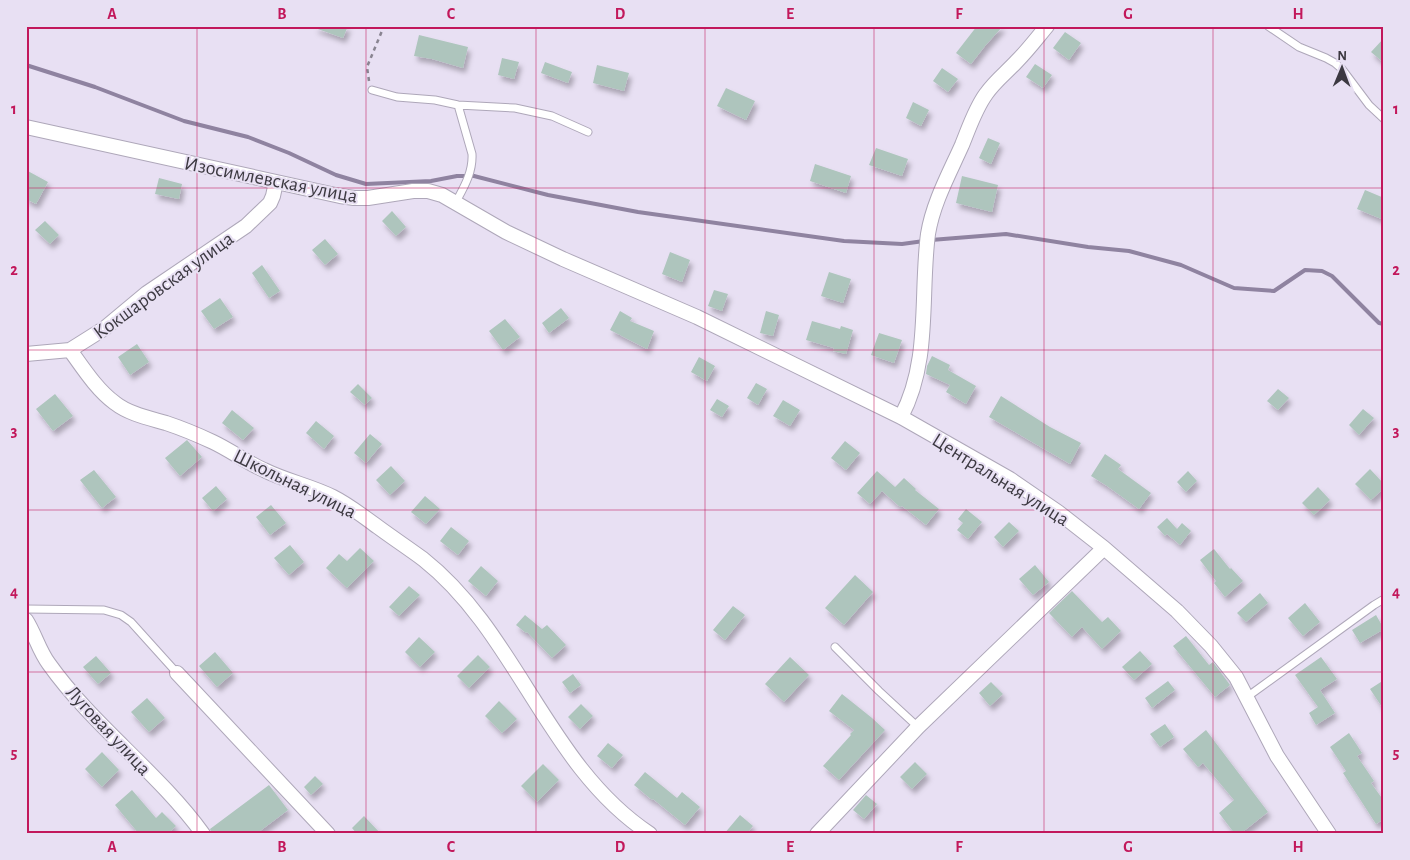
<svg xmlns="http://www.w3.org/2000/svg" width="1410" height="860" font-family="'Alegreya Sans',sans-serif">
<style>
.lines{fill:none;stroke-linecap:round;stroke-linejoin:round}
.stream{stroke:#8f83a0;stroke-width:4}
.building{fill:#aec5bd;filter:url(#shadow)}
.lane-casing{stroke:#aea7b9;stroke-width:9}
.street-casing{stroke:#aea7b9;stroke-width:16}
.path{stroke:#898491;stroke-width:2.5;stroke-dasharray:4 4;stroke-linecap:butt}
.lane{stroke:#fff;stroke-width:7}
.street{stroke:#fff;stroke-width:14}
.grid{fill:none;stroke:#c2185b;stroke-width:1;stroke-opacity:0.55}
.labels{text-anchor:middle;stroke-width:4;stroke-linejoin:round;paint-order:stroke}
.street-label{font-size:20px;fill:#3c3941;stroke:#e8e0f3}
.neatline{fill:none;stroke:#c2185b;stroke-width:2}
.grid-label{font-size:16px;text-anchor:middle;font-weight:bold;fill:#c2185b}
</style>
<defs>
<filter id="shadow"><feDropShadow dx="3" dy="5" stdDeviation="2.5" flood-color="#0004"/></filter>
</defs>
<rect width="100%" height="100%" fill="#e8e0f3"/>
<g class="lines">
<!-- stream -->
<path class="stream" d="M26,65l69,22 89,34 64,16 41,16 47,22 30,9 65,-3 26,-5h17l74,19 90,17 206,29 58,3 22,-3
M931,240l75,-6 82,13 41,4 52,14 53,23 40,3 31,-21 17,1 10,5 47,47 5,1"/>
</g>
<!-- building -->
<path class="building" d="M315,26h33l-5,12 -28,-10z
M977,26h26l-18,20 -14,18 -15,-11z
M1065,32l16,11 -12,17 -16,-12z
M419,35l49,12 -5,21 -31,-9 -18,-3z
M1384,38v25l-13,-11z
M502,58l17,4 -5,17 -16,-4z
M545,62l27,10 -4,11 -27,-10z
M1035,64l17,11 -9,13 -17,-11z
M597,65l32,8 -5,18 -31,-8z
M942,68l16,11 -10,13 -15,-11z
M726,88l29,13 -9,19 -29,-14z
M913,102l16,8 -8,16 -15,-8z
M988,138l12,5 -9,21 -12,-6z
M876,148l32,11 -6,17 -33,-11z
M815,164l36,12 -5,17 -36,-12z
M26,170l22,12 -12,22 -10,-5z
M962,176l36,9 -6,27 -36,-9z
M159,178l23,6 -3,15 -24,-5z
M1365,190l19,8v22l-27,-11z
M392,211l14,16 -10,9 -14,-15z
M45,221l14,14 -9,9 -15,-14z
M325,239l13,15 -13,11 -13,-15z
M670,252l20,8 -8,22 -20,-8z
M262,265l18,26 -11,7 -17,-25z
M829,272l22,7 -8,24 -22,-7z
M714,290l14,4 -6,17 -14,-5z
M220,298l13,19 -19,12 -13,-18z
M561,308l8,10 -20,15 -7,-10z
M620,311l12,7 -2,3 24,10 -7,18 -37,-19z
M766,311l13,4 -6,21 -13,-3z
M505,319l15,18 -17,13 -14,-19z
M812,321l28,8 1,-3 12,4 -7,24 -13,-3 1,-3 -28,-8z
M879,333l23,7 -8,23 -23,-8z
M137,344l12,18 -19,13 -12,-18z
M932,356l18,9 -2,5 28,16 -10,18 -20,-12 4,-7 -24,-11 1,-8z
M699,357l16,9 -8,15 -16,-9z
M756,383l11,6 -9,16 -11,-7z
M358,384l14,14 -7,7 -15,-13z
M1278,389l11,9 -11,12 -11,-9z
M55,394l18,22 -20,15 -17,-22z
M1001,396l49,31 31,16 -11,21 -81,-47z
M717,399l12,7 -7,11 -12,-7z
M783,400l17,10 -10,16 -17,-10z
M1363,409l11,9 -15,17 -10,-10z
M232,410l22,18 -11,12 -21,-17z
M316,421l18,15 -10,13 -18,-16z
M370,434l12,10 -16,19 -12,-10z
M187,440l15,17 -22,19 -15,-18z
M845,441l15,12 -14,17 -15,-12z
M1105,454l16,11 -3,4 33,24 -12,16 -32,-23 -16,-10z
M391,466l14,15 -15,14 -14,-15z
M1370,469l14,15v4l-13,12 -16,-16z
M94,470l22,27 -14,11 -22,-28z
M877,471l18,16 9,-9 12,11 -1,1 24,19 -13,16 -24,-19 -2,1 -18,-16 -12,13 -13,-11z
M1188,471l9,10 -11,11 -9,-10z
M216,486l11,13 -14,12 -11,-13z
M1318,487l12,13 -16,15 -12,-12z
M425,496l15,13 -14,15 -15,-12z
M271,505l15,18 -16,12 -14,-18z
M966,509l16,13 -14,17 -11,-9 6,-7 -5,-4z
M1167,518l10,11 5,-6 9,8 -11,14 -13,-11 -2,2 -8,-9z
M1009,522l10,9 -16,16 -9,-10z
M451,527l18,14 -11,14 -18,-14z
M290,545l14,17 -15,13 -15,-17z
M360,548l14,13 -27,27 -21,-20 13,-14 8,7z
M1214,549l16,20 1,-1 12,13 -18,16 -11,-14 2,-2 -16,-21z
M1035,565l14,17 -16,13 -14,-16z
M481,566l17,15 -12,15 -18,-15z
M855,575l18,17 -29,33 -19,-17z
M409,586l11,9 -21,21 -10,-9z
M1072,591l30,31 6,-5 13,14 -19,18 -20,-22 -10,10 -23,-24z
M1260,593l8,10 -22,19 -9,-9z
M1305,603l15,19 -17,14 -15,-18z
M733,606l12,9 -20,25 -12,-10z
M525,615l17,14 5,-4 19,20 -14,13 -25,-26 -1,1 -10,-8z
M1376,615l8,14 -24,14 -8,-13z
M1186,636l23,29 4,-3 17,23 -15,12 -42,-51z
M419,637l16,15 -15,15 -15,-15z
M1140,651l12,13 -18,16 -12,-13z
M215,652l18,21 -16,14 -18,-21z
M478,655l12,12 -21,21 -12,-12z
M96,656l15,17 -13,11 -15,-17z
M790,657l19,18 -25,27 -19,-18z
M1321,657l16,22 -17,11 15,23 -19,12 -7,-12 9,-6 -23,-32z
M573,674l8,11 -11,8 -8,-11z
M1384,680v30l-14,-21z
M1168,681l7,9 -23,18 -7,-10z
M991,682l12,12 -13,12 -11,-13z
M842,694l30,24 13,12 -46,50 -16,-14 28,-31 -1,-1 4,-4 -25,-19z
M147,698l18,20 -16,14 -18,-20z
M499,701l18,18 -15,14 -17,-17z
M581,704l12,12 -13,13 -12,-12z
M1165,724l9,13 -14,10 -10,-13z
M1206,730l62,82 -28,22h-5l-16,-21 15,-13 -31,-37 -5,4 -15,-18z
M1349,733l13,20 -5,3 17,25 -3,2 13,18v18l-8,5 -33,-51 3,-2 -16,-24z
M608,743l15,12 -11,13 -15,-12z
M102,752l17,18 -17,17 -17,-18z
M915,762l12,12 -15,15 -12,-12z
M543,764l16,16 -22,22 -16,-16z
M645,772l32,26 5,-6 18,15 -15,18 -32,-26 -1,1 -18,-15z
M315,776l8,8 -12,11 -7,-8z
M269,785l19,25 -32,24h-44l-2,-5z
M132,790l24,28 6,-6 14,14 -8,8h-29l-24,-29z
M866,795l11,9 -13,15 -11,-9z
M740,815l13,11 -7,8h-22z
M364,816l17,18h-24l-5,-6z"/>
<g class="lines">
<defs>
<path id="lane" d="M1268,26l31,21 27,11 9,5 7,6 27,36 15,14
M372,90l25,7 38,3 23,5 57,3 37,8 36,16
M456,202c8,-15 17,-30 16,-48l-14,-49
M26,609l78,1 17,5 10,7 46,51
M835,647l44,44 39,36
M1247,697l127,-92 10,-6"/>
<path id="street" d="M26,127l314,69 14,2h14l45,-7h15l14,4 64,37 57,27 134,58 204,100 109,62 48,33 46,36 73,63 34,35 25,31 41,79 52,78
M70,350c13,18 27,40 45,53 14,11 34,15 51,20 15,5 32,12 47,19 17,8 33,20 51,28 22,11 47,16 69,27 16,8 31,20 45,30 15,11 30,21 45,32 95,75 124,207 227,275
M26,354l44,-4 35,-22 42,-35 99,-67 24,-23 3,-7 3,-14
M901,417c30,-56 19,-122 27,-183 5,-31 21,-60 34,-89 7,-17 13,-36 24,-51 9,-13 21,-22 31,-33 11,-11 20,-23 30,-35
M26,620c9,14 13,31 23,44 44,62 109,108 154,170
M177,673l151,161
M817,834l101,-107 186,-179"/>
</defs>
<!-- lane casing -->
<use href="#lane" class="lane-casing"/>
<!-- street casing -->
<use href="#street" class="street-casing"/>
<!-- path -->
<path class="path" d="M369,81l-2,-14 17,-41"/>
<!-- lane -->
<use href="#lane" class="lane"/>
<!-- street -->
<use href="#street" class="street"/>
</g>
<!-- grid -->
<path class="grid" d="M197,26v808M366,26v808M536,26v808M705,26v808M874,26v808M1044,26v808M1213,26v808M26,188h1358M26,350h1358M26,510h1358M26,672h1358"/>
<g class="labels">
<!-- street labels -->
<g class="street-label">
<text transform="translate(271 179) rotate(11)" y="7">Изосимлевская улица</text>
<text transform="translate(163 285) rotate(-36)" y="7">Кокшаровская улица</text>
<text transform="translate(1001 479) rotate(32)" y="7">Центральная улица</text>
<text transform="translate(295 483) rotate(26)" y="7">Школьная улица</text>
<text transform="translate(109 730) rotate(47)" y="7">Луговая улица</text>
</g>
</g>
<!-- border -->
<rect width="1410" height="860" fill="none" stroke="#e8e0f3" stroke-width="55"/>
<!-- north arrow -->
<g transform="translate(1342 68) rotate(1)" stroke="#e8e0f3" stroke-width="4" paint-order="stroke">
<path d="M0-4L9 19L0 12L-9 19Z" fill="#3c3941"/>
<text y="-8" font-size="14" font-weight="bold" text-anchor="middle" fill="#3c3941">N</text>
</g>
<rect x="28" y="28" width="1354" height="804" class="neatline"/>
<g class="grid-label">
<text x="112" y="19">A</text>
<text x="282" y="19">B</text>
<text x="451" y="19">C</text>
<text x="620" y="19">D</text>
<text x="790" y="19">E</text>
<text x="959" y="19">F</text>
<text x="1128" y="19">G</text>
<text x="1298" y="19">H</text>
<text x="14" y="114">1</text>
<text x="1396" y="114">1</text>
<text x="14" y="275">2</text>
<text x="1396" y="275">2</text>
<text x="14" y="436">3</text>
<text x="1396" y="436">3</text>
<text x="14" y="597">4</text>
<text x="1396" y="597">4</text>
<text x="14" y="758">5</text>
<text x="1396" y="758">5</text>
<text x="112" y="852">A</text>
<text x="282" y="852">B</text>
<text x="451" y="852">C</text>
<text x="620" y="852">D</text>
<text x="790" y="852">E</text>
<text x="959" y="852">F</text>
<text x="1128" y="852">G</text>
<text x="1298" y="852">H</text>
</g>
</svg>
